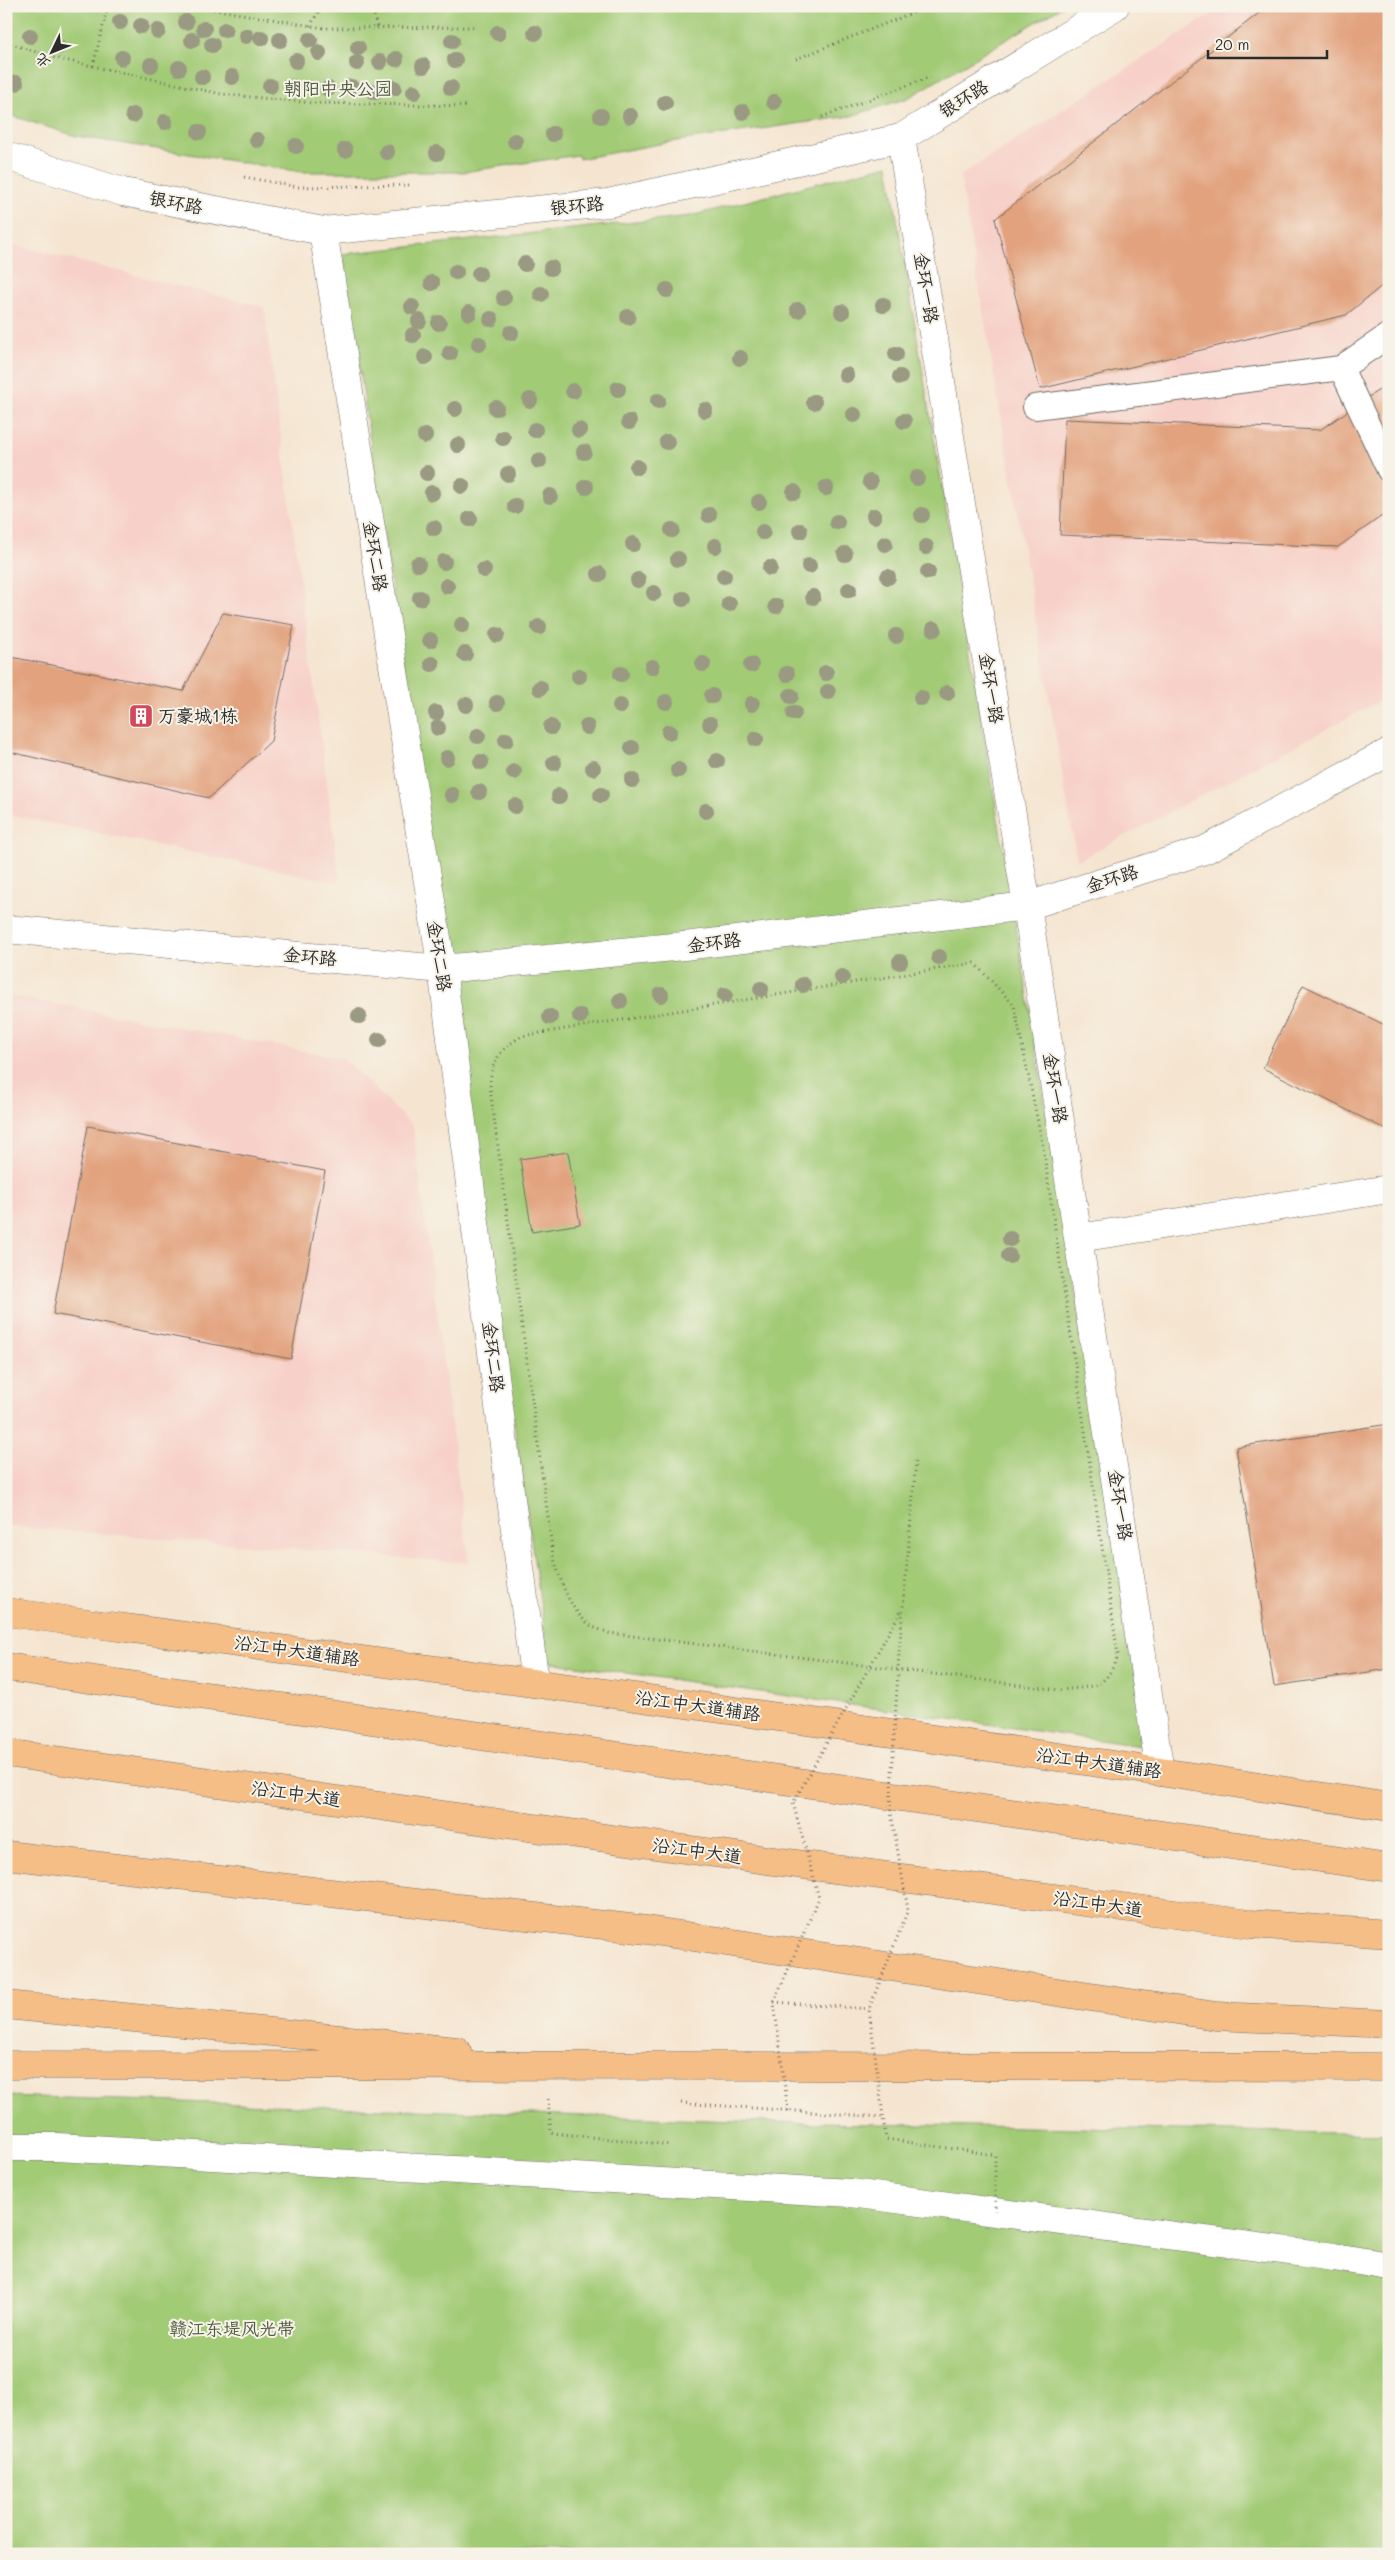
<svg xmlns="http://www.w3.org/2000/svg" width="1395" height="2560" font-family="Mali,'LXGW WenKai TC',sans-serif">
<style>
.built{fill:#f7d1c9}
.green{fill:#a2cb76;stroke:#667b50}
.water{fill:#73bbeb;stroke:#4f738b}
.building{fill:#e2a27e}
.lines{fill:none;stroke-linecap:round;stroke-linejoin:round}
.pedestrian-casing{stroke:#726c65;stroke-width:26}
.minor-casing{stroke:#726c65;stroke-width:29}
.tertiary-casing{stroke:#726c65;stroke-width:29}
.primary-casing{stroke:#726c65;stroke-width:29}
.trunk-casing{stroke:#726c65;stroke-width:29}
.path{stroke:#726c65;stroke-width:3;stroke-dasharray:1 4;stroke-linecap:butt}
.pedestrian{stroke:#fff;stroke-width:24}
.minor{stroke:#fff;stroke-width:28}
.tertiary{stroke:#fff;stroke-width:28}
.primary{stroke:#f6be87;stroke-width:28}
.trunk{stroke:#f6be87;stroke-width:28}
.path-bridge{stroke:#726c65;stroke-width:3;stroke-dasharray:1 4;stroke-linecap:butt}
.tree{fill:#9a9982}
.labels{text-anchor:middle;stroke-width:4;stroke-linejoin:round;paint-order:stroke}
.park-label{font-size:18px;fill:#4f5b42;stroke:#f7f3e8}
.street-label{font-size:18px;fill:#2b2b2b;stroke:#f7f3e8}
.poi-label{font-size:18px;fill:#2b2b2b;stroke:#f7f3e8;text-anchor:start}
</style>
<rect width="100%" height="100%" fill="#f7f3e8"/>
<filter id="ink" filterUnits="userSpaceOnUse"><feTurbulence type="fractalNoise" baseFrequency=".02" numOctaves="2"/><feDisplacementMap in="SourceGraphic" scale="10" xChannelSelector="R" yChannelSelector="G"/><feConvolveMatrix kernelMatrix="1 2 1 2 8 2 1 2 1" color-interpolation-filters="sRGB"/></filter>
<filter id="wash" filterUnits="userSpaceOnUse"><feTurbulence type="fractalNoise" baseFrequency=".0096" numOctaves="4" result="noise"/><feDisplacementMap in="SourceGraphic" scale="20" xChannelSelector="R" yChannelSelector="G"/><feGaussianBlur stdDeviation="1.12" result="paint"/><feColorMatrix in="noise" values="0 0 0 0 0 0 0 0 0 0 0 0 0 0 0 0 0 1.4 0 .05"/><feComposite in="paint" operator="in"/></filter>
<g filter="url(#wash)">
<rect width="100%" height="100%" fill="#f5e5d0"/>
<!-- built -->
<path class="built" d="M1224,6h165v690l-312,165 -117,-685z
M6,243l258,64 76,576 -334,-69z
M6,995l337,63 70,68 56,437 -463,-37z"/>
<!-- green -->
<path class="green" d="M6,6h1057l-155,92 -57,18 -181,26 -91,17 -1,-4 -115,17h-161l-226,-36 -70,-22z
M888,165l140,832 120,750 -599,-85 -206,-1408 347,-38z
M6,2096l759,26 624,12v420h-1383z"/>
<!-- water -->
<path class="water" d="M307,6h85l-43,7z"/>
<g id="blocks">
<!-- building -->
<path class="building" d="M1268,6h121v274l-43,35 -306,74 -45,-170z
M1389,383v128l-51,36 -278,-12 5,-116 255,11z
M223,613l71,12 -23,116 -62,57 -203,-47v-95l177,35z
M1303,985l86,42v104l-126,-63z
M88,1126l237,45 -34,188 -238,-45z
M568,1152l12,72 -48,8 -12,-73z
M1389,1424v245l-115,17 -38,-239z"/>
</g>
</g>
<g filter="url(#ink)">
<use href="#blocks" fill-opacity="0" stroke="#726c65" stroke-width="1"/>
<g class="lines">
<defs>
<path id="pedestrian" d="M1341,368l48,102
M1035,407l306,-39 48,-33"/>
<path id="minor" d="M901,138l126,768 133,866
M6,156l117,36 200,39 285,-28 293,-65 214,-132
M323,231l119,738 93,714
M1079,1238l310,-49"/>
<path id="tertiary" d="M6,929l436,40 242,-23 343,-40 178,-56 184,-98
M6,2147h51l794,46 483,64 55,9"/>
<path id="primary" d="M6,1612c461,62 923,123 1383,195"/>
<path id="trunk" d="M6,1667l1383,201
M6,1753l670,95 574,76 139,10
M6,1855l641,75 569,86 173,8
M6,2005l451,46
M6,2065l1383,2"/>
</defs>
<!-- pedestrian casing -->
<use href="#pedestrian" class="pedestrian-casing"/>
<!-- minor casing -->
<use href="#minor" class="minor-casing"/>
<!-- tertiary casing -->
<use href="#tertiary" class="tertiary-casing"/>
<!-- primary casing -->
<use href="#primary" class="primary-casing"/>
<!-- trunk casing -->
<use href="#trunk" class="trunk-casing"/>
<!-- path -->
<path class="path" d="M194,6l130,22 150,-1
M372,6l5,22
M310,26l12,-20
M6,42l45,15 170,37 91,9 157,3
M796,59l134,-53
M93,66l15,-60
M822,117l108,-40
M244,177l54,10 113,-2
M974,963l40,42 29,142 75,508c-13,35 -23,31 -58,35l-451,-57c-6,-3 -14,-4 -19,-8 -21,-15 -30,-46 -37,-70l-63,-467c0,-26 10,-39 32,-52z
M774,2002l95,7
M548,2099l3,34 120,12
M681,2103l201,14"/>
<!-- pedestrian -->
<use href="#pedestrian" class="pedestrian"/>
<!-- minor -->
<use href="#minor" class="minor"/>
<!-- tertiary -->
<use href="#tertiary" class="tertiary"/>
<!-- primary -->
<use href="#primary" class="primary"/>
<!-- trunk -->
<use href="#trunk" class="trunk"/>
<!-- path-bridge -->
<path class="path-bridge" d="M916,1461l-17,192 -9,154 18,103 -39,99 17,130 109,16v56
M788,2111l-14,-109 45,-104 -26,-95 109,-194"/>
</g>
<!-- trees -->
<g class="tree">
<circle cx="120" cy="22" r="8"/>
<circle cx="186" cy="22" r="8"/>
<circle cx="141" cy="26" r="8"/>
<circle cx="204" cy="29" r="8"/>
<circle cx="225" cy="30" r="8"/>
<circle cx="158" cy="31" r="8"/>
<circle cx="498" cy="33" r="8"/>
<circle cx="535" cy="33" r="8"/>
<circle cx="30" cy="36" r="8"/>
<circle cx="246" cy="36" r="8"/>
<circle cx="261" cy="38" r="8"/>
<circle cx="192" cy="40" r="8"/>
<circle cx="280" cy="40" r="8"/>
<circle cx="310" cy="40" r="8"/>
<circle cx="452" cy="41" r="8"/>
<circle cx="212" cy="45" r="8"/>
<circle cx="58" cy="47" r="8"/>
<circle cx="358" cy="48" r="8"/>
<circle cx="319" cy="53" r="8"/>
<circle cx="122" cy="58" r="8"/>
<circle cx="396" cy="59" r="8"/>
<circle cx="455" cy="60" r="8"/>
<circle cx="296" cy="61" r="8"/>
<circle cx="380" cy="62" r="8"/>
<circle cx="357" cy="63" r="8"/>
<circle cx="151" cy="65" r="8"/>
<circle cx="423" cy="66" r="8"/>
<circle cx="179" cy="68" r="8"/>
<circle cx="202" cy="77" r="8"/>
<circle cx="232" cy="77" r="8"/>
<circle cx="16" cy="83" r="8"/>
<circle cx="270" cy="86" r="8"/>
<circle cx="293" cy="87" r="8"/>
<circle cx="351" cy="87" r="8"/>
<circle cx="394" cy="88" r="8"/>
<circle cx="451" cy="88" r="8"/>
<circle cx="328" cy="89" r="8"/>
<circle cx="375" cy="92" r="8"/>
<circle cx="414" cy="92" r="8"/>
<circle cx="774" cy="102" r="8"/>
<circle cx="665" cy="103" r="8"/>
<circle cx="743" cy="112" r="8"/>
<circle cx="133" cy="115" r="8"/>
<circle cx="601" cy="116" r="8"/>
<circle cx="630" cy="116" r="8"/>
<circle cx="165" cy="122" r="8"/>
<circle cx="199" cy="132" r="8"/>
<circle cx="553" cy="134" r="8"/>
<circle cx="257" cy="140" r="8"/>
<circle cx="515" cy="141" r="8"/>
<circle cx="296" cy="146" r="8"/>
<circle cx="345" cy="150" r="8"/>
<circle cx="387" cy="152" r="8"/>
<circle cx="437" cy="153" r="8"/>
<circle cx="525" cy="264" r="8"/>
<circle cx="551" cy="268" r="8"/>
<circle cx="456" cy="272" r="8"/>
<circle cx="479" cy="274" r="8"/>
<circle cx="432" cy="283" r="8"/>
<circle cx="667" cy="290" r="8"/>
<circle cx="541" cy="294" r="8"/>
<circle cx="504" cy="298" r="8"/>
<circle cx="883" cy="305" r="8"/>
<circle cx="412" cy="307" r="8"/>
<circle cx="798" cy="310" r="8"/>
<circle cx="842" cy="312" r="8"/>
<circle cx="469" cy="313" r="8"/>
<circle cx="628" cy="317" r="8"/>
<circle cx="491" cy="319" r="8"/>
<circle cx="419" cy="321" r="8"/>
<circle cx="439" cy="323" r="8"/>
<circle cx="511" cy="333" r="8"/>
<circle cx="413" cy="335" r="8"/>
<circle cx="479" cy="344" r="8"/>
<circle cx="450" cy="353" r="8"/>
<circle cx="896" cy="354" r="8"/>
<circle cx="425" cy="357" r="8"/>
<circle cx="740" cy="358" r="8"/>
<circle cx="846" cy="375" r="8"/>
<circle cx="900" cy="377" r="8"/>
<circle cx="618" cy="389" r="8"/>
<circle cx="573" cy="391" r="8"/>
<circle cx="530" cy="400" r="8"/>
<circle cx="658" cy="401" r="8"/>
<circle cx="814" cy="402" r="8"/>
<circle cx="496" cy="408" r="8"/>
<circle cx="455" cy="409" r="8"/>
<circle cx="705" cy="410" r="8"/>
<circle cx="854" cy="415" r="8"/>
<circle cx="904" cy="421" r="8"/>
<circle cx="629" cy="422" r="8"/>
<circle cx="535" cy="430" r="8"/>
<circle cx="579" cy="430" r="8"/>
<circle cx="425" cy="436" r="8"/>
<circle cx="503" cy="438" r="8"/>
<circle cx="667" cy="442" r="8"/>
<circle cx="458" cy="445" r="8"/>
<circle cx="584" cy="452" r="8"/>
<circle cx="539" cy="461" r="8"/>
<circle cx="637" cy="467" r="8"/>
<circle cx="427" cy="473" r="8"/>
<circle cx="508" cy="474" r="8"/>
<circle cx="917" cy="478" r="8"/>
<circle cx="870" cy="482" r="8"/>
<circle cx="462" cy="486" r="8"/>
<circle cx="586" cy="487" r="8"/>
<circle cx="826" cy="488" r="8"/>
<circle cx="794" cy="492" r="8"/>
<circle cx="432" cy="493" r="8"/>
<circle cx="550" cy="496" r="8"/>
<circle cx="759" cy="502" r="8"/>
<circle cx="515" cy="506" r="8"/>
<circle cx="709" cy="515" r="8"/>
<circle cx="922" cy="515" r="8"/>
<circle cx="874" cy="516" r="8"/>
<circle cx="470" cy="519" r="8"/>
<circle cx="837" cy="522" r="8"/>
<circle cx="434" cy="528" r="8"/>
<circle cx="672" cy="530" r="8"/>
<circle cx="800" cy="531" r="8"/>
<circle cx="763" cy="532" r="8"/>
<circle cx="633" cy="544" r="8"/>
<circle cx="885" cy="544" r="8"/>
<circle cx="715" cy="546" r="8"/>
<circle cx="926" cy="547" r="8"/>
<circle cx="845" cy="554" r="8"/>
<circle cx="678" cy="559" r="8"/>
<circle cx="444" cy="562" r="8"/>
<circle cx="418" cy="564" r="8"/>
<circle cx="809" cy="566" r="8"/>
<circle cx="770" cy="568" r="8"/>
<circle cx="484" cy="570" r="8"/>
<circle cx="928" cy="572" r="8"/>
<circle cx="599" cy="574" r="8"/>
<circle cx="724" cy="576" r="8"/>
<circle cx="888" cy="577" r="8"/>
<circle cx="638" cy="580" r="8"/>
<circle cx="447" cy="586" r="8"/>
<circle cx="849" cy="590" r="8"/>
<circle cx="654" cy="593" r="8"/>
<circle cx="813" cy="597" r="8"/>
<circle cx="420" cy="598" r="8"/>
<circle cx="683" cy="599" r="8"/>
<circle cx="729" cy="604" r="8"/>
<circle cx="776" cy="606" r="8"/>
<circle cx="462" cy="625" r="8"/>
<circle cx="539" cy="627" r="8"/>
<circle cx="934" cy="629" r="8"/>
<circle cx="497" cy="635" r="8"/>
<circle cx="896" cy="636" r="8"/>
<circle cx="430" cy="640" r="8"/>
<circle cx="465" cy="654" r="8"/>
<circle cx="432" cy="664" r="8"/>
<circle cx="703" cy="664" r="8"/>
<circle cx="751" cy="665" r="8"/>
<circle cx="652" cy="667" r="8"/>
<circle cx="826" cy="673" r="8"/>
<circle cx="621" cy="674" r="8"/>
<circle cx="787" cy="674" r="8"/>
<circle cx="579" cy="676" r="8"/>
<circle cx="540" cy="688" r="8"/>
<circle cx="828" cy="692" r="8"/>
<circle cx="947" cy="693" r="8"/>
<circle cx="712" cy="696" r="8"/>
<circle cx="791" cy="696" r="8"/>
<circle cx="921" cy="698" r="8"/>
<circle cx="666" cy="702" r="8"/>
<circle cx="497" cy="703" r="8"/>
<circle cx="752" cy="704" r="8"/>
<circle cx="466" cy="705" r="8"/>
<circle cx="620" cy="706" r="8"/>
<circle cx="436" cy="713" r="8"/>
<circle cx="794" cy="713" r="8"/>
<circle cx="710" cy="724" r="8"/>
<circle cx="551" cy="727" r="8"/>
<circle cx="587" cy="727" r="8"/>
<circle cx="438" cy="728" r="8"/>
<circle cx="669" cy="732" r="8"/>
<circle cx="478" cy="736" r="8"/>
<circle cx="756" cy="739" r="8"/>
<circle cx="506" cy="740" r="8"/>
<circle cx="632" cy="748" r="8"/>
<circle cx="447" cy="758" r="8"/>
<circle cx="717" cy="761" r="8"/>
<circle cx="481" cy="762" r="8"/>
<circle cx="554" cy="763" r="8"/>
<circle cx="593" cy="768" r="8"/>
<circle cx="678" cy="770" r="8"/>
<circle cx="514" cy="772" r="8"/>
<circle cx="632" cy="780" r="8"/>
<circle cx="479" cy="792" r="8"/>
<circle cx="452" cy="795" r="8"/>
<circle cx="601" cy="795" r="8"/>
<circle cx="559" cy="796" r="8"/>
<circle cx="515" cy="806" r="8"/>
<circle cx="706" cy="811" r="8"/>
<circle cx="939" cy="957" r="8"/>
<circle cx="900" cy="962" r="8"/>
<circle cx="842" cy="977" r="8"/>
<circle cx="803" cy="985" r="8"/>
<circle cx="761" cy="989" r="8"/>
<circle cx="661" cy="995" r="8"/>
<circle cx="725" cy="995" r="8"/>
<circle cx="620" cy="1001" r="8"/>
<circle cx="359" cy="1016" r="8"/>
<circle cx="580" cy="1016" r="8"/>
<circle cx="550" cy="1017" r="8"/>
<circle cx="379" cy="1040" r="8"/>
<circle cx="1010" cy="1239" r="8"/>
<circle cx="1009" cy="1256" r="8"/>
</g>
</g>
<!-- icons -->
<defs>
<symbol id="building-square" viewBox="-11 -11 22 22"><rect x="-9" y="-9" width="18" height="18" rx="4" fill="#d1495b" stroke="#f7f3e8"/><path d="M-4-6H4V6H1V3H-1V6H-4ZM-2.5-4.3h1.7v1.8h-1.7ZM.8-4.3h1.7v1.8H.8ZM-2.5-1h1.7V.8h-1.7ZM.8-1h1.7V.8H.8Z" fill="#fff"/></symbol>
</defs>
<g fill-rule="evenodd">
<use href="#building-square" x="127" y="702" width="28" height="28"/>
</g>
<g class="labels">
<!-- park labels -->
<g class="park-label">
<text x="338" y="95">朝阳中央公园</text>
<text x="232" y="2335">赣江东堤风光带</text>
</g>
<!-- street labels -->
<g class="street-label">
<text transform="translate(964 99) rotate(-32)" y="6">银环路</text>
<text transform="translate(176 203) rotate(11)" y="6">银环路</text>
<text transform="translate(577 206) rotate(-6)" y="6">银环路</text>
<text transform="translate(926 288) rotate(81)" y="6">金环一路</text>
<text transform="translate(375 556) rotate(81)" y="6">金环二路</text>
<text transform="translate(991 688) rotate(81)" y="6">金环一路</text>
<text transform="translate(1112 879) rotate(-18)" y="6">金环路</text>
<text transform="translate(714 943) rotate(-7)" y="6">金环路</text>
<text transform="translate(439 956) rotate(81)" y="6">金环二路</text>
<text transform="translate(310 957) rotate(5)" y="6">金环路</text>
<text transform="translate(1055 1088) rotate(81)" y="6">金环一路</text>
<text transform="translate(493 1357) rotate(83)" y="6">金环二路</text>
<text transform="translate(1120 1505) rotate(81)" y="6">金环一路</text>
<text transform="translate(297 1651) rotate(8)" y="6">沿江中大道辅路</text>
<text transform="translate(698 1706) rotate(8)" y="6">沿江中大道辅路</text>
<text transform="translate(1099 1763) rotate(8)" y="6">沿江中大道辅路</text>
<text transform="translate(296 1794) rotate(8)" y="6">沿江中大道</text>
<text transform="translate(697 1851) rotate(8)" y="6">沿江中大道</text>
<text transform="translate(1098 1904) rotate(8)" y="6">沿江中大道</text>
</g>
<!-- poi labels -->
<g class="poi-label">
<text x="158" y="722">万豪城1栋</text>
</g>
</g>
<!-- margin -->
<rect width="1395" height="2560" fill="none" stroke="#f7f3e8" stroke-width="25"/>
<!-- north arrow -->
<g transform="translate(52 52) rotate(227)" stroke="#f7f3e8" stroke-width="4" paint-order="stroke">
<path d="M0-4L9 19L0 12L-9 19Z" fill="#2b2b2b"/>
<text y="-8" font-size="14" font-weight="bold" text-anchor="middle" fill="#2b2b2b">北</text>
</g>
<!-- scale -->
<path d="M1208 50v8h119v-8" fill="none" stroke="#2b2b2b" stroke-width="2.5"/>
<text x="1215" y="50" font-size="15" fill="#2b2b2b" stroke="#f7f3e8" stroke-width="4" paint-order="stroke">20 m</text>
</svg>
